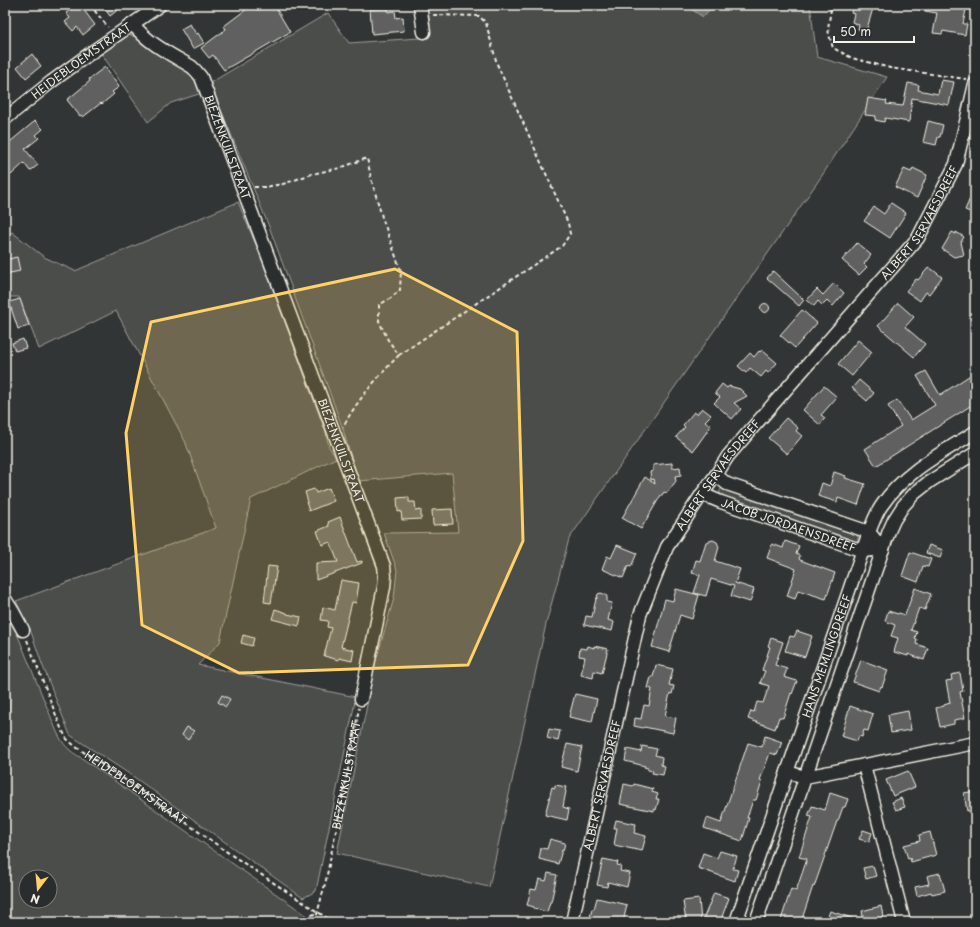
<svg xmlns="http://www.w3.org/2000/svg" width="980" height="927" font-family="'Playpen Sans',sans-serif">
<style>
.green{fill:#4b4d4c;stroke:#a09f9a;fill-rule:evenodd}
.water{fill:#727370;stroke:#a6a5a0}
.building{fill:#5f605f;stroke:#f4f1e8}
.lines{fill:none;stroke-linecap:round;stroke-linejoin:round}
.minor-casing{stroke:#f4f1e8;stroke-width:15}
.path{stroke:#f4f1e8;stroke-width:2;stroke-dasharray:4 3;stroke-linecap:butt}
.minor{stroke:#2a2d2e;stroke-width:12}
.marked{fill:#ffd166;fill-opacity:0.2;stroke:#ffd166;stroke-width:3;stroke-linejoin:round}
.labels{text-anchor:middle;stroke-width:3;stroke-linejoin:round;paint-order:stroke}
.street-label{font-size:11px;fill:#f4f1e8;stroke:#2a2d2e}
</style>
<rect width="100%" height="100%" fill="#323535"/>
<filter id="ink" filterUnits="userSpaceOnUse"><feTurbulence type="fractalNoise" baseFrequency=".025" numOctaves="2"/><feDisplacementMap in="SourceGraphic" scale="8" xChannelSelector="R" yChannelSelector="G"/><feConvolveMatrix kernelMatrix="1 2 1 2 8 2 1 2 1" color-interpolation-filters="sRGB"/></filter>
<g filter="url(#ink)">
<!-- green -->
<path class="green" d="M454,5h356l7,52 70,20 -66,100 -252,362 -23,85 -57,263 -152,-34 31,-153 4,-26 22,-76 3,-28 -13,-37 74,-1 -6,-59 -93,8 -12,-37 -4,-15 -73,-200 -60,-146 118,-70 21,30 70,-5 10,-2 -2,-26z
M126,35l9,1 57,38 6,9 4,10 -31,10 -23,19 -47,-69z
M238,202l21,50 67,181 3,14 7,11 -85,41 -31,143 -22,23 158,32 -40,194 -13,7 -169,-121 -64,-42 -28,-71 -12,-35 -14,-28 200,-73 -31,-87 -69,-130 -77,38 -20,-52h-14v-60l7,-5 32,25 31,14z
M723,487l133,47 2,3v2l-2,3 -4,1 -131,-46c-2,-4 -2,-7 2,-10z
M10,622l8,14 39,96c7,14 11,18 26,27l226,158 -1,5h-303v-199l4,-8 1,-19 -5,-12v-57zM26,877h24v24h-24z"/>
<!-- water -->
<path class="water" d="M685,5h35l-4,4 -7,1 -6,7z"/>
<!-- building -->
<path class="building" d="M76,5h4l15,20 -12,10 -6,-8 -4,4 -8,-9 5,-4 -4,-5z
M102,5h22l-14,11z
M252,5h3l3,5 9,-5h7l16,27 -66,38 -11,-15 -4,3 -8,-10 25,-19 -2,-3z
M853,5h21l-8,27 -8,-3 1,-4 -7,-3 2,-8 -3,-1z
M920,5h47l-4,19h4l-2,11 -22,-4 -1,3 -9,-1 4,-20 -18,-3z
M388,8v4l7,-1 1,7 7,-1 1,14 -32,3 -2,-25z
M190,24l6,10 2,-1 6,10 -11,6 -12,-20z
M32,54l9,12 -15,12 -9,-11z
M105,67l14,20 -7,5 2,2 -12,10 -1,-1 -18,14 -1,-2 -2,1 -13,-16 23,-19 -1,-2z
M941,80l13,2 -5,23 -37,-7 -3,24 -24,-4 -1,4 -9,-2 1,-4 -11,-1 3,-17 19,3 -1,3 17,2 5,-23 11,2 -1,5 20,4z
M35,121l8,8 -7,6 3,3 -14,11 13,16 -8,6 -6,-8 -13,12 -1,-1 -5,4v-32z
M928,121l15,4 -3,12h-2l-2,8 -13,-3z
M913,168l14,7 -10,23 -22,-11 9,-18 7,3z
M975,187v27l-10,-4z
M891,203l15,10 -16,25 -26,-17 10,-14 10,7z
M952,232l4,2v-2l8,5 -3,5 3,13 -10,2 -12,-8z
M857,243l14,12 -7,9 3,3 -8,8 -17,-15z
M17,257l3,14 -15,3v-14z
M929,267l13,10 -13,17 -3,-2 -6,9 -14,-10 10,-12 2,1z
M773,271l31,29 -5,6 -32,-28z
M834,283l10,10 -11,13 -6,-6 -5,5 -4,-4 -4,5 -7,-6 10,-11 6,6z
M20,299l9,27 -11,3 -9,-27z
M898,303l16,14 -9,10 20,17 -11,13 -36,-31z
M760.5 308a4.5 4.5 0 1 1 9 0a4.5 4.5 0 1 1-9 0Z
M802,310l15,13 -22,25 -15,-13z
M23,339l3,9 -11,3 -3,-8z
M858,340l14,12 -20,24 -14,-12z
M762,350l15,13 -9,10 -2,-2 -5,6 -11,-9 -4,5 -8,-7 12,-13 4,4 5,-6 1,1z
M926,371l14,24 35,-23v31l-99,63 -11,-17 36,-23 -13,-20 9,-6 14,20 24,-15 -18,-29z
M859,380l15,13 -7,8 -15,-13z
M722,384l5,4 2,-2 11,3 7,7 -13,7 7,6 -9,10 -18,-16 6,-6 -5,-4z
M824,386l13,11 -16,18 4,3 -5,7 -17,-15z
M702,408l9,7 -6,6 6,5 -18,25 -17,-14 9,-10 -2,-2 11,-13 3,2z
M786,418l12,10 -2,3 6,5 -15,18 -19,-16z
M672,463v5l8,-1 1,8 -6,1 1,5 -9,12 -3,-1 -2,3h-1l-20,34 -19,-11 23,-41 10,7 -1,-5 -3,1 -1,-8 3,-1v-6z
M834,472l12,4 -1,2 20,6 -7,21 -20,-7 -1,4 -19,-6 4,-13 8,3z
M329,488l5,13 -25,10 -3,-9h2l-3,-10 9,-3 2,4z
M409,497v5h6l1,9 5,-1v9l-19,1 -1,-9 -3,1 -1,-14z
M452,509l1,15 -20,1 -1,-15z
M340,517l17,45 5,-1v2l-46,17v-17l22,-1 -8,-20 -8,3 -5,-14 12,-5 -1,-4z
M713,540l4,2 2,5 -4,14 25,8 -5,14 19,6 -4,13 -19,-6 3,-10 -23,-7 -5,17 -12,-3 6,-18 -8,-2 4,-13 4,1 6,-19z
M785,541l14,5 -3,8 4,2 -1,3 1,1 35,13 -9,26 -28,-9 -3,9 -8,-3 9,-27 -29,-11 5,-14 11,4z
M617,545l20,8 -6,14 -3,-1 -5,12 -21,-9 5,-13 4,2z
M929,545l14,5 -3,8 -14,-5z
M910,552l21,7 -3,8 -5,-1 -5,16 -16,-6z
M268,566l9,1 -6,36 -7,-1z
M341,580l18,3 -3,20 -4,-1 -11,45 13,3 -2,11 -13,-3v2l-15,-4 7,-28 -4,-1 1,-6 -7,-1 2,-13 12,3z
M915,588l16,6 -6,16 -6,-2 -8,22 6,2 -2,6 2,1 -1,5 12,4 -4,12 -16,-6v2l-14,-4 4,-14 -7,-2 4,-11 -10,-4 3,-10 10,3 1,-1 6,2z
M676,589l23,6 -7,24 -12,-4 -11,37 -17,-5 13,-48 8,2z
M601,593l5,2 1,2v5l5,1 -4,17 6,2 -2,9 -28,-6 2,-9 6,1 4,-18 1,-1 1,-4z
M275,609l12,4v1l14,3 -2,9 -27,-7z
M797,631l15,5 -7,21 -20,-6 5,-15 4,1z
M243,635l11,3 -2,8 -11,-3z
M771,638l12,4 -8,23 12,4 -3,8 13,4 -5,13 -1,-1 -8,25 -4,-1 -4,12 -27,-10 3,-8 3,1 3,-10 6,1 6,-17 -9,-3 5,-12 -3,-1 8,-23 -2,-1z
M588,646l6,2v-2l14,3 -6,24 -8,-2 -1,7 -12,-3 4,-18 -6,-1 1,-8 7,1z
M861,660l27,10 -6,17 -1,-1 -2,5 -26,-9z
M656,665l17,4 -4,16 5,1 -2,8 -2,-1 -5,23 11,2 -3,15 -29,-6 -1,1 -9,-2 1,-8 6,1 3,-14 5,1 3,-17 -4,-1 3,-11h2z
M960,673l3,18 -3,1 5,26 -11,2v4l-14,3 -4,-19 8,-2v-1l6,-2 -4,-22 6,-1 -1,-5z
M575,694l22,5 -5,23 -23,-5z
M222,695l8,4 -4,8 -8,-5z
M850,706l23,8 -5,17 -4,-1 -2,7 -3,-1 -2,5 -16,-5z
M908,711l3,19 -20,3 -3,-18z
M187,727l7,4 -6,9 -6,-5z
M549,729l11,2 -2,10 -11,-3z
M765,736l17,6 -5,13 -7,-2 -10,27 2,1 -6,19h-3l-6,18h2l-7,23 -38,-13 3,-10 14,5 27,-80 14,4z
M567,744l15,3 -5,24 -16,-4z
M642,746l15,3 -2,6 7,2 -1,8 4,1 -2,9 -11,-2 1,-2 -5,-1v-2l-4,-1 1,-1 -20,-5 2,-12 14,3z
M908,771l7,16 -22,9 -7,-16z
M624,784l9,2 1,-2 19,5 -1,3 6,2 -2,5h3l-3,11 -2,-1v2l-34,-7z
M555,785l11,2 -1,3 1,1 -3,16 6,2 -2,11 -22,-5 7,-28 3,1z
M975,791v18l-8,2 -3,-18z
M830,793l18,6 -3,8h-2l-5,14h-1l-23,66 -1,-1 -12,36h-16l-4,-2 10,-31 5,2 11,-32 -8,-2 13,-40 -4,-1 4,-10 13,4z
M901,798l4,9 -9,3 -4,-8z
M616,820l20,4 -2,9 12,3 -4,15 -28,-6 3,-17h-3z
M863,830l9,3 -3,9 -10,-3z
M930,832l6,23 -25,7 -1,-4 -2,1 -4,-14 16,-4 -1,-6z
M550,839l15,4 -2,8 -1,-1 -4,14 -19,-5 2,-11 6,1z
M720,851l17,5 -4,13 5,1 -3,11 -37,-13 5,-15 14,5z
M603,859l15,3 -1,3 4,1 -1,5 10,2 -3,14 -19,-5 -1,5 -10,-2z
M873,866l3,10 -10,3 -3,-11z
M548,873l9,2 -6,27h-1l-3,10 -13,-4v-1l-7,-2 4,-16 5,1 3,-11 7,2z
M940,873l5,18 -13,3 -1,-2 -14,4 -2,-9 14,-3 -2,-8z
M714,893l15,5 -9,24h-18z
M597,898l30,7 -4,17h-16l-17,-4 2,-9h2z
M699,899l2,23h-15l-3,-21z
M881,906l2,10h-1l1,6h-19l-2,-11z
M830,911l28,9v2h-21l-10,-3z"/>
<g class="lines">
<defs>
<g id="minor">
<path d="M420,5l4,27"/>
<path id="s3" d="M133,24c14,19 39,31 59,43l4,4 5,6 183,489 1,10 -1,11 -23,112"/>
<path id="s4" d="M5,119l46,-37 41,-30 68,-47"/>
<path d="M716,475l11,9 142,48 14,17"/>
<path id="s5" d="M702,494l19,8 142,49 20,-2"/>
<path d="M5,599l7,11 11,20"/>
<path d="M864,765l40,157"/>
<path d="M787,772l18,5 170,-34"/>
<path id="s6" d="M572,922l68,-307 27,-68 35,-53 14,-19 12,-19 190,-218 38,-74 19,-80"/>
<path id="s7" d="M736,922l133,-390c4,-9 7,-19 13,-27 22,-33 60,-52 93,-73"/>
<path d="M756,922l133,-391 5,-11 9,-14 12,-13 14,-11 46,-29"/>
</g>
</defs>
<!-- minor casing -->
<use href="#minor" class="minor-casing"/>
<!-- path -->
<g class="path">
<path d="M90,5l18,22"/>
<path d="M831,9l-3,19 1,7 4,13 19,10 38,10 76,11"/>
<path d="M254,187h11l18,-3 29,-10 28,-6 27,-10 4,20 11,39 19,54 -1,19 -9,8 -12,7v16l9,19 11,15c-21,22 -42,45 -56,72"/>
<path d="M399,355l163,-109 8,-12 -2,-11 -71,-159 -11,-41 -7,-7 -46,-1"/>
<path id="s1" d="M27,640l34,88 6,11 9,8 54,36 100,71 103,68"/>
<path d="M299,922l19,-10"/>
<path id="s2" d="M315,922l11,-42 20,-100 13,-72"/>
</g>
<!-- minor -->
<use href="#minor" class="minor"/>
</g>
</g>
<!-- marked area -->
<path class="marked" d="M395,269l122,63 6,209 -55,124 -229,8 -97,-48 -16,-192 25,-111z"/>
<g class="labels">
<!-- street labels -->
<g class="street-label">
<text dy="4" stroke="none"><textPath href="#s4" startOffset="96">HEIDEBLOEMSTRAAT</textPath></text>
<text dy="4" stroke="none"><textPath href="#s3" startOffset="162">BIEZENKUILSTRAAT</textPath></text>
<text dy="4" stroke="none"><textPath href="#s6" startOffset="800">ALBERT SERVAESDREEF</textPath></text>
<text dy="4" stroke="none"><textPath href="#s3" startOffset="486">BIEZENKUILSTRAAT</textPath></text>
<text dy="4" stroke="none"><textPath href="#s6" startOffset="476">ALBERT SERVAESDREEF</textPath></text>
<text dy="4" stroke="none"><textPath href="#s5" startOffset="92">JACOB JORDAENSDREEF</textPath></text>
<text dy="4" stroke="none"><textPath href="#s7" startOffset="281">HANS MEMLINGDREEF</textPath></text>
<text dy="4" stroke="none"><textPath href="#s2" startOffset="150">BIEZENKUILSTRAAT</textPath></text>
<text dy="4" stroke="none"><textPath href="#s6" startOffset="140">ALBERT SERVAESDREEF</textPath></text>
<text dy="4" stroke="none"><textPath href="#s1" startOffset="191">HEIDEBLOEMSTRAAT</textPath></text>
</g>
</g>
<!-- margin -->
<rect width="980" height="927" fill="none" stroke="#2a2d2e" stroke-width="20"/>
<rect x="10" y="10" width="960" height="907" fill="none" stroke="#f4f1e8" stroke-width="1.5" filter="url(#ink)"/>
<!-- north arrow -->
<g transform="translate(38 889) rotate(196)"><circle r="19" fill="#2a2d2e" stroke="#7b7b78"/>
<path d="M0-3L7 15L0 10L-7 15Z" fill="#ffd166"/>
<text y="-6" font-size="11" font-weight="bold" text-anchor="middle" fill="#f4f1e8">N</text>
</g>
<!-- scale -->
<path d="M834 36v6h80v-6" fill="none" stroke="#f4f1e8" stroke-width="2"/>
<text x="840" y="36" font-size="12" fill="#f4f1e8" stroke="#2a2d2e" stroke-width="3" paint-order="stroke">50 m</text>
</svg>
